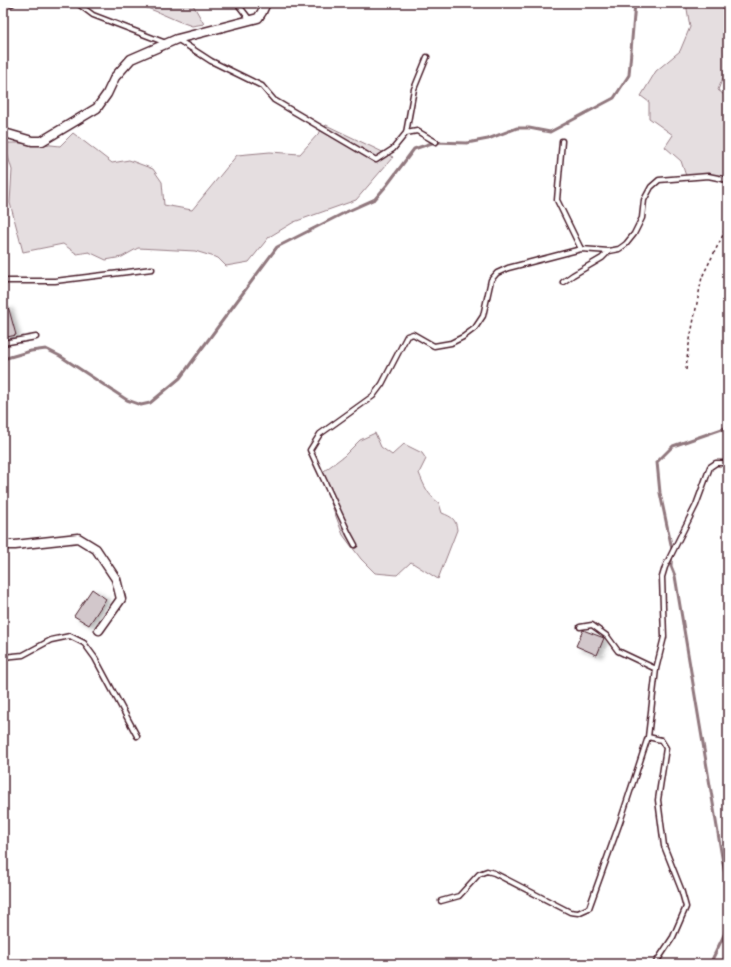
<svg xmlns="http://www.w3.org/2000/svg" width="731" height="967" font-family="Kalam,sans-serif">
<style>
.green{fill:#e5dee0;stroke:#987e86}
.lines{fill:none;stroke-linecap:round;stroke-linejoin:round}
.stream{stroke:#91787e;stroke-width:3}
.building{fill:#d2c7cb;stroke:#4a1f2b;filter:url(#shadow)}
.lane-casing{stroke:#4a1f2b;stroke-width:7}
.street-casing{stroke:#4a1f2b;stroke-width:11}
.path{stroke:#4a1f2b;stroke-width:1.5;stroke-dasharray:3 3;stroke-linecap:butt}
.lane{stroke:#fff;stroke-width:4}
.street{stroke:#fff;stroke-width:8}
</style>
<defs>
<filter id="shadow"><feDropShadow dx="4.5" dy="2.5" stdDeviation="2" flood-color="#0004"/></filter>
</defs>
<rect width="100%" height="100%" fill="#fff"/>
<filter id="ink" filterUnits="userSpaceOnUse"><feTurbulence type="fractalNoise" baseFrequency=".025" numOctaves="2"/><feDisplacementMap in="SourceGraphic" scale="8" xChannelSelector="R" yChannelSelector="G"/><feConvolveMatrix kernelMatrix="1 2 1 2 8 2 1 2 1" color-interpolation-filters="sRGB"/></filter>
<g filter="url(#ink)">
<!-- green -->
<path class="green" d="M134,3h58l12,21 -12,2 -14,-5 -23,-10z
M686,3h42v62l-10,25 10,8v80l-42,-2 -5,-15 -16,-14 8,-12 -24,-17v-16l-8,-6 15,-25 24,-20 10,-24z
M326,125l67,32 -37,43 -62,22 -25,15 -20,25 -23,4 -8,-8 -23,-7 -57,-3 -16,9 -16,3 -17,-8 -12,2 -14,-10 -40,8 -13,-49 2,-33 -8,-27h29l27,3 13,-13 39,30 17,-3 24,9 9,13 2,23 28,5 45,-55 33,-3 30,2z
M375,433l6,14 11,8 12,-11 18,9 4,6 -7,14c5,13 9,22 20,30l3,10c10,4 14,6 15,17l-19,49 -27,-17 -14,13 -22,-2 -14,-14 -18,-24 -23,-61 24,-18 16,-16z"/>
<g class="lines">
<!-- stream -->
<path class="stream" d="M3,359l28,-8 15,-2 14,7 67,44 14,5 9,-2 30,-25 97,-131 69,-35 29,-13 12,-14 27,-36 21,-7 32,1 21,-4 29,-11h12l21,4 64,-34 15,-23 6,-72
M728,426l-3,2 -52,18 -16,16 3,31 12,56 -1,17 4,10 53,317
M710,964l14,-29 4,-12"/>
</g>
<!-- building -->
<path class="building" d="M8,306l8,29 -13,3v-30z
M92,589l14,10 -17,26 -15,-9z
M583,630l21,8 -7,17 -21,-9z"/>
<g class="lines">
<defs>
<path id="lane" d="M77,3l16,12 73,28
M237,3l13,17
M11,4l2,-1
M177,39l34,22 51,25 12,14 102,60 17,-11 13,-16
M427,57l-13,32 -8,44 11,-2 19,11
M562,141l-5,59 24,49 28,2
M3,281h52l97,-12
M563,282l10,-7 29,-17 7,-7 10,-2 7,-5 8,-10 8,-16 2,-18 7,-13 8,-7 49,-4 20,4
M3,343l33,-6
M355,545l-6,-11 -39,-84 10,-16 53,-38 9,-12 25,-48 6,-2 21,12 17,-3 12,-6 12,-9 8,-12 8,-36 6,-7 11,-5 73,-19
M580,627l12,-2 15,11 11,15 38,18
M3,657l20,-2 28,-15 19,-4 14,7 11,15 42,78
M648,737l13,3 5,8 -8,52 6,46 17,43 5,18 -13,30 -18,27
M441,901l18,-5 20,-22 8,-3 7,2 76,39 8,1 11,-5 31,-86 28,-85 8,-68 8,-32 -2,-60 3,-10 31,-62 14,-38 6,-4h12"/>
<path id="street" d="M3,134h5l24,7h10l55,-33 10,-14 8,-17 16,-18 46,-20 81,-21 4,-6 4,-9
M3,545h12l63,-7 18,11 20,30 5,20 -22,31"/>
</defs>
<!-- lane casing -->
<use href="#lane" class="lane-casing"/>
<!-- street casing -->
<use href="#street" class="street-casing"/>
<!-- path -->
<path class="path" d="M686,370l2,-20 14,-73 21,-42 5,-15"/>
<!-- lane -->
<use href="#lane" class="lane"/>
<!-- street -->
<use href="#street" class="street"/>
</g>
</g>
<!-- margin -->
<rect width="731" height="967" fill="none" stroke="#fff" stroke-width="16"/>
<rect x="8" y="8" width="715" height="951" fill="none" stroke="#4a1f2b" stroke-width="1.5" filter="url(#ink)"/>
</svg>
